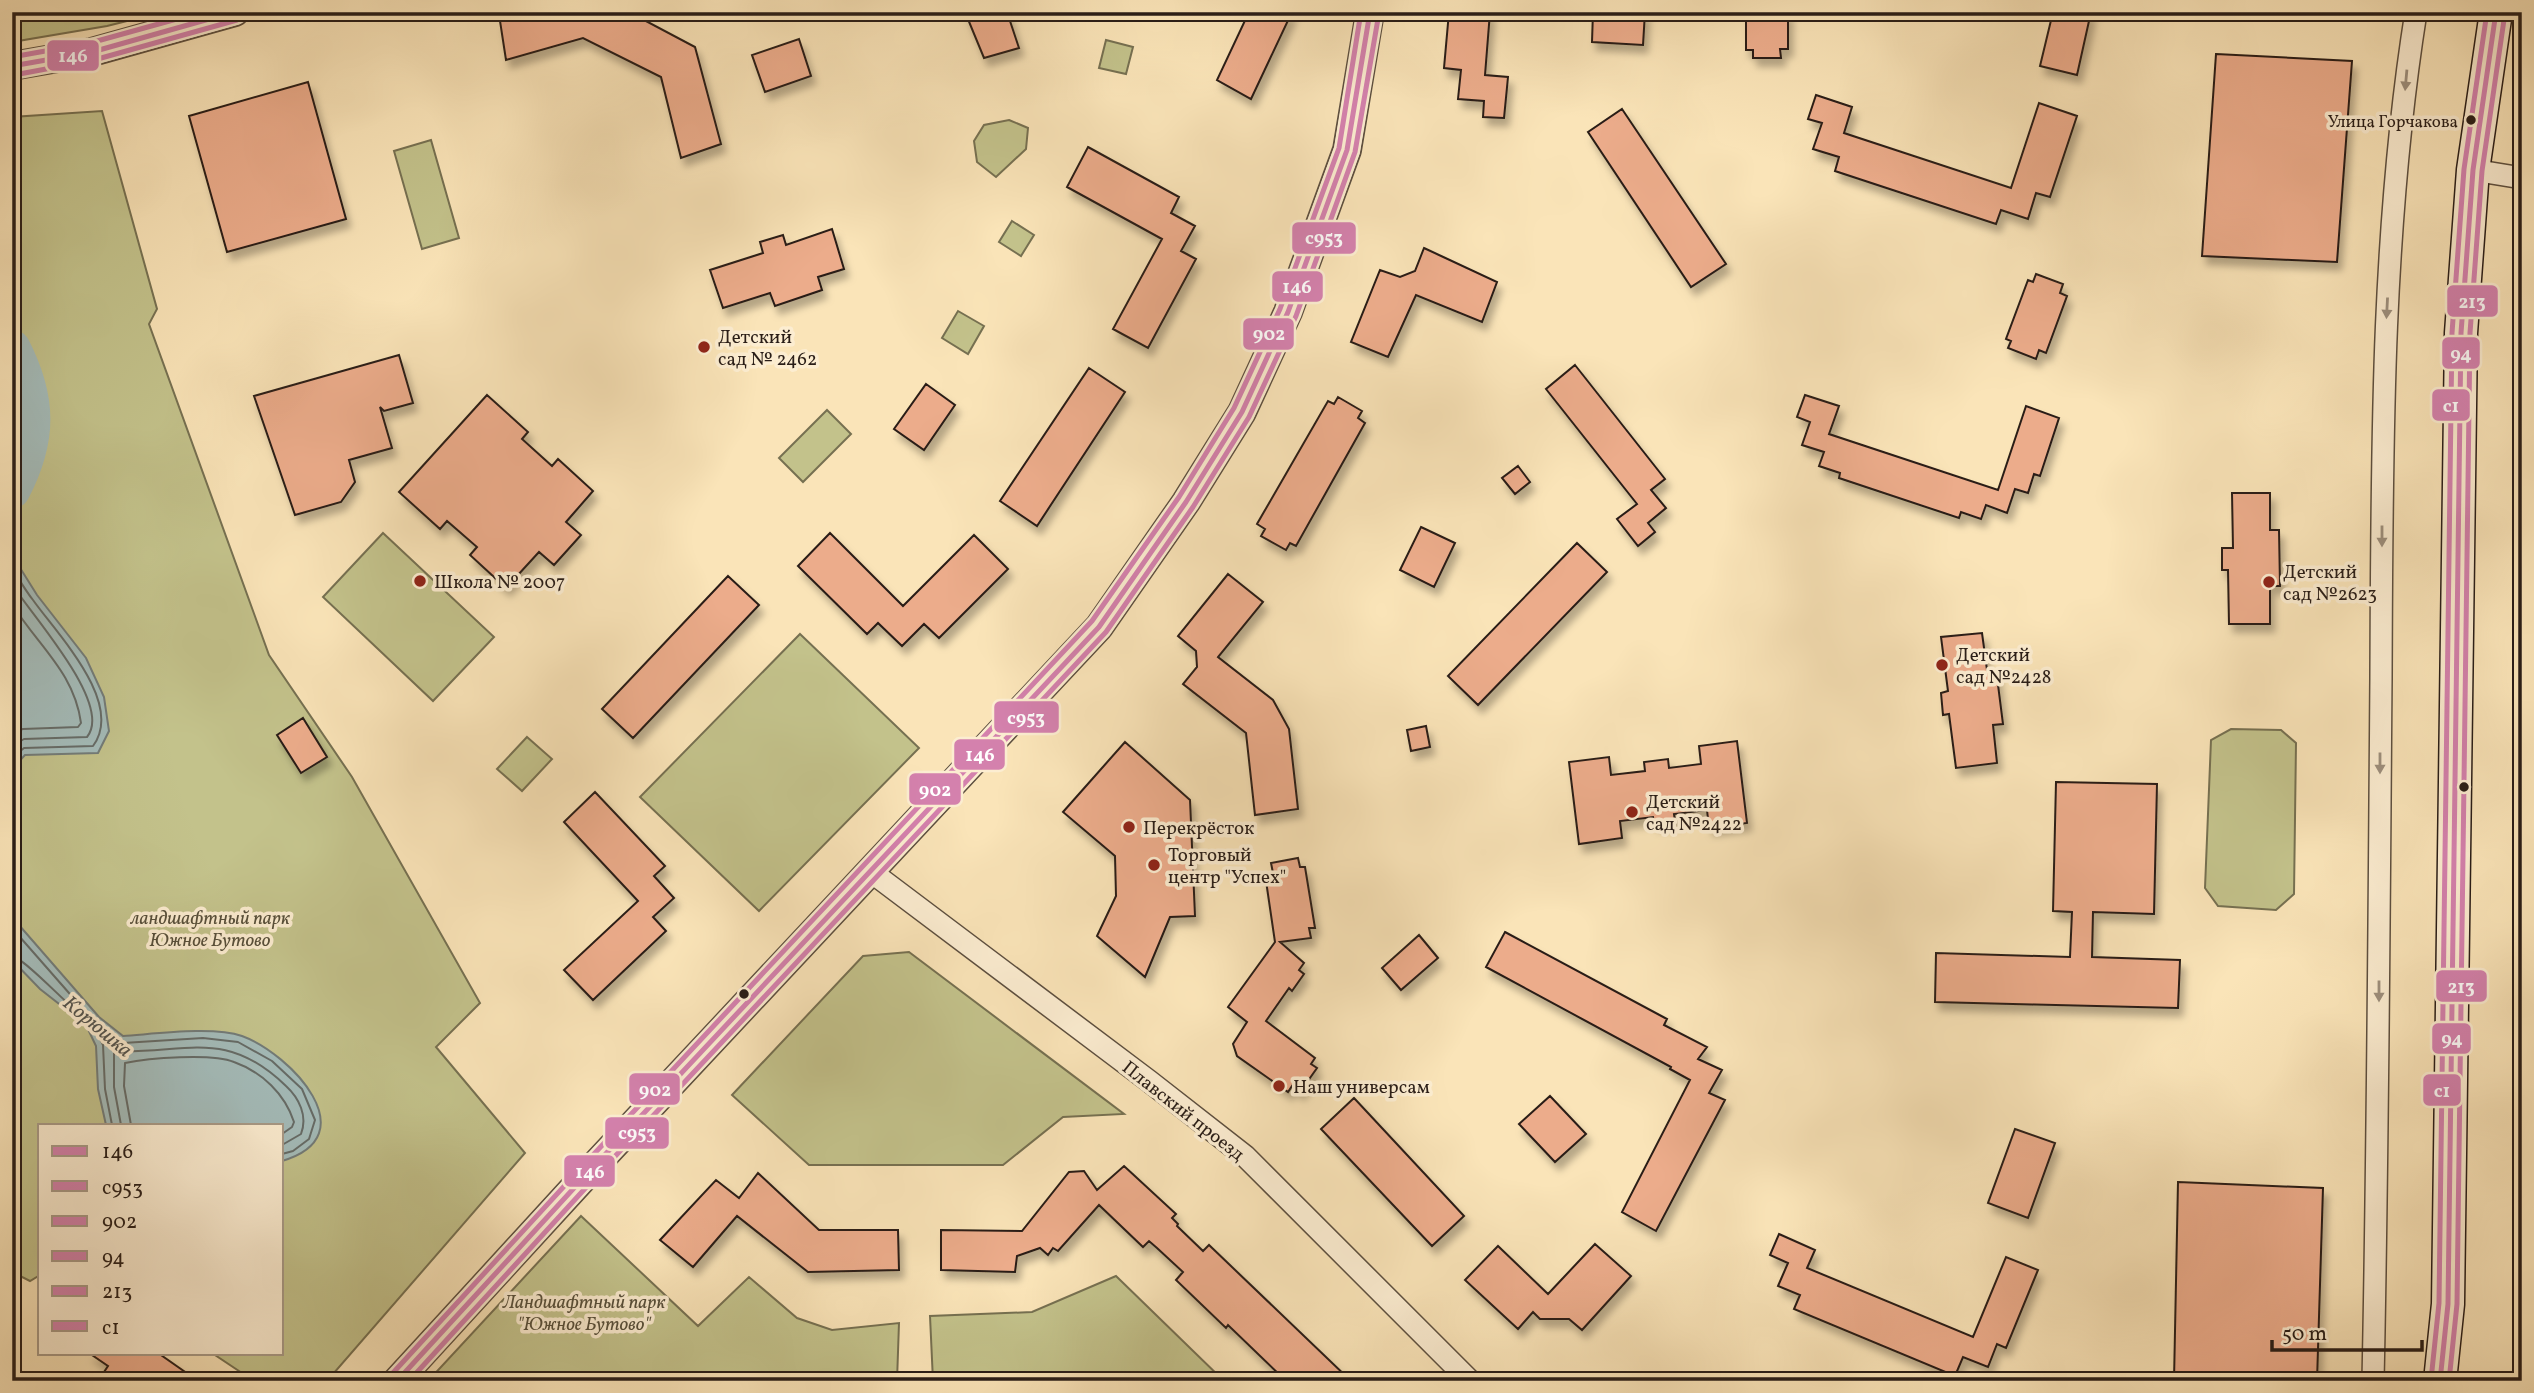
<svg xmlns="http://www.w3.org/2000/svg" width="2534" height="1393" font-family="Vollkorn,serif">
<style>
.green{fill:#c3c28b;stroke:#767051;stroke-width:2}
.water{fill:#a4bcba;stroke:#737c79;stroke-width:2}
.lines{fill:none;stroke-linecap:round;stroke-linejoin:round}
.shore{stroke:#666c68;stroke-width:2}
.river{stroke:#a4bcba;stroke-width:37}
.building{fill:#ecac8b;stroke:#291d17;stroke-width:2;filter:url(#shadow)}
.minor-casing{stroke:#5d4f3f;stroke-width:24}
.tertiary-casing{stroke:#5d4f3f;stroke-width:30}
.secondary-casing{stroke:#291d17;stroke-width:35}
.minor{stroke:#fcedd1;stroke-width:21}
.tertiary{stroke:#fcedd1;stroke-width:26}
.secondary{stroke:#fcedd1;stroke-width:32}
.bus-1-casing{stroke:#fcedd1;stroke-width:10}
.bus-2-casing{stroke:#fcedd1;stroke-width:10}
.bus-3-casing{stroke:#fcedd1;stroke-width:10}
.bus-4-casing{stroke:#fcedd1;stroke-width:10}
.bus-5-casing{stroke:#fcedd1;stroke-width:10}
.bus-6-casing{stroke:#fcedd1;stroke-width:10}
.bus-1{stroke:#d481ad;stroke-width:5}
.bus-2{stroke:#d481ad;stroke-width:5}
.bus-3{stroke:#d481ad;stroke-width:5}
.bus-4{stroke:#d481ad;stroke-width:5}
.bus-5{stroke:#d481ad;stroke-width:5}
.bus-6{stroke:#d481ad;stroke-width:5}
.oneway{fill:#9d8f7d}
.bus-dot{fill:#291d17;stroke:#fcedd1;stroke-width:2.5}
.poi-dot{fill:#8f2418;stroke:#fcedd1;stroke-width:2.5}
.labels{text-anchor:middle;stroke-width:7;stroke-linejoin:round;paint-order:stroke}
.bus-label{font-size:17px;fill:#291d17;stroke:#fcedd1;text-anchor:end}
.poi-label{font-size:19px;fill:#291d17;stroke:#fcedd1;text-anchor:start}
.park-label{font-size:19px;font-style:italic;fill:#574f3a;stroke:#fcedd1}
.street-label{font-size:19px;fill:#291d17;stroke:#fcedd1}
.water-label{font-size:21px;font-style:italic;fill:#545550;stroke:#fcedd1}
.line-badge{stroke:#fcedd1;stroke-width:2.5}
.badge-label{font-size:19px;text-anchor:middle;font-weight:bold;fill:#fff}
</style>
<defs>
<filter id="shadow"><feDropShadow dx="4.5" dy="8" stdDeviation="3.5" flood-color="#0004"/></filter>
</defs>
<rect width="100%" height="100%" fill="#fae4b8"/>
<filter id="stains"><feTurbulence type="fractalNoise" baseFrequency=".00286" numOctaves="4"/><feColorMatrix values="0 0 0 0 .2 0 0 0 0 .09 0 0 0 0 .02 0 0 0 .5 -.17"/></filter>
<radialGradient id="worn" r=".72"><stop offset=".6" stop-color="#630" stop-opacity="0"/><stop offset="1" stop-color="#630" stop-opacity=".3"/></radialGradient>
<!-- green -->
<path class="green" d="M12,12h151l-56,14 -95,16z
M1106,40l27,7 -7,27 -27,-6z
M102,111l55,198 -8,15 120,331 83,122 128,226 -44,44 89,106 -198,228h-73l-42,-28h70v-228h-242v150l-10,6 -18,-9v-1155z
M1009,120l19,8 -2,21 -30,28 -19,-15 -3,-21 10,-16z
M431,140l28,98 -37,11 -28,-98z
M1012,221l22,14 -13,21 -22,-14z
M958,311l26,15 -16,28 -26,-16z
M827,410l24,24 -48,48 -24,-24z
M383,533l111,104 -61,64 -110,-104z
M800,634l119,114 -160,163 -119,-114z
M2231,729l50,1 15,13 -2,151 -18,16 -58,-4 -13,-18 6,-148z
M527,737l25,22 -30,32 -25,-22z
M909,952l215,162 -61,3 -60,48h-194l-77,-70 131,-139z
M581,1216l117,110 51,-49 48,41 35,12 67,-7 -2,58h-469z
M1116,1276l108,105h-291l-3,-65 102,-4z"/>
<!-- water -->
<path class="water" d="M12,555l25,40 49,63 18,39 5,34 -11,22 -73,2 -13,14z
M12,917l87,100 24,19c31,-2 90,-10 119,0 49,18 126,100 40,125v-36h-176l-8,-36 -2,-43 -10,-21 -46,-36 -28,-29z"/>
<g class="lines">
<!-- shore -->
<path class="shore" d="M12,568c7,11 13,22 21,32 24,34 92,103 60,146l-69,2 -12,10
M12,584c18,30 102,120 75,153l-63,2 -12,7
M12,604c26,42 62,68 69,119l-3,4 -55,2 -11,3
M12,928l64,73v4l-5,1c-11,-9 -49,-49 -59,-50
M112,1125l-7,-36 -2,-44 -5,-11 2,-4h3l20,13 80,-5 35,4 34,19 30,28 13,31 -6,19 -16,12 -11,3
M121,1125l-7,-38v-36c72,3 111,-24 172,35 13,12 22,30 15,48l-19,11
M131,1125l-7,-39 1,-23c23,-5 87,-10 109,-1 28,10 51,32 60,60l-2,5 -10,7"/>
<!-- river -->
<path class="river" d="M12,348c26,51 27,90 0,142"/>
</g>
<!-- building -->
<path class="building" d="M529,12h100l66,35 26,97 -40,14 -20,-81 -78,-39 -77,22 -6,-39z
M965,12h42l12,36 -35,10z
M1249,12h43l-41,87 -34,-19z
M1449,12h41l-5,63 23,2 -4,41 -21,-1 1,-16 -26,-2 3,-29 -17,-2z
M1593,12h52l-2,33 -51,-3z
M1746,12h42v37h-8l1,9h-28v-8h-7z
M2053,12h38l-14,63 -37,-9z
M799,39l12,37 -46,16 -13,-37z
M2216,54l136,7 -15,201 -135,-6z
M308,82l38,137 -119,33 -38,-136z
M1816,95l36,12 -8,26 167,55 28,-85 38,13 -27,81 -14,-4 -8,26 -27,-9 -5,14 -161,-53 4,-14 -26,-8 9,-26 -14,-4z
M1622,109l104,155 -35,23 -103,-155z
M1088,147l91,50 -8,16 24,13 -14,25 15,8 -48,89 -35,-19 49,-90 -95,-52z
M832,229l12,40 -26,8 4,13 -47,16 -5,-13 -47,15 -13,-38 53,-17 -3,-11 23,-7 3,10z
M1424,248l73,34 -15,40 -66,-27 -28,62 -37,-15 29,-72 20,7 15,-6z
M2036,274l27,10 -3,9 7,3 -21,57 -7,-3 -3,9 -28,-11 3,-7 -5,-2 22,-59 5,2z
M399,355l14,48 -29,8 -4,-4 12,41 -43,12 6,22 -14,20 -46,13 -41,-119z
M1575,365l90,114 -14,11 15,18 -18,15 7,9 -17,14 -21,-27 20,-15 -91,-115z
M1089,368l36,24 -88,134 -37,-25z
M926,384l29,21 -31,45 -30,-21z
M487,395l41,37 -6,7 30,27 6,-7 35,32 -27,31 15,13 -27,30 -15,-13 -33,36 -36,-33 7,-8 -30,-26 -7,8 -41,-37z
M1805,395l34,11 -10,28 169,56 28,-84 33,12 -19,58 -6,-2 -6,19 -13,-4 -8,24 -21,-8 -5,14 -20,-7 -2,6 -120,-40 1,-5 -21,-7 5,-14 -22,-7 8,-23 -13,-5z
M1338,397l24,14 -4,7 7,5 -69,123 -6,-3 -4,7 -25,-14 4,-7 -8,-5 71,-123 6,3z
M1518,466l12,16 -15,12 -13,-16z
M2232,493h38v37h9l1,56h-10v38h-41l-1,-54h-6v-22h11z
M1421,527l34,16 -21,44 -34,-17z
M830,533l73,73 71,-71 34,34 -69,69 -15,-14 -22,22 -24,-23 -11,11 -69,-68z
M1577,543l30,29 -129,133 -30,-29z
M1228,574l35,28 -45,55 55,43 16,29 9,80 -43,6 -9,-82 -63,-49 14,-17 -1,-16 -18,-15z
M728,576l31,29 -126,133 -31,-29z
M1982,633l5,37 9,-1 7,55 -10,1 4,38 -41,5 -7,-54 -6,1 -2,-22 7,-2 -7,-54z
M303,718l24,39 -26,16 -24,-38z
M1426,726l4,21 -19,4 -4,-21z
M1737,741l10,82 -38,5 -2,-18 -33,4 1,7 -21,2 -1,-6 -33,4 2,17 -43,6 -10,-82 40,-5 2,18 34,-4 -1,-9 24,-3 1,9 32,-4 -2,-18z
M1125,742l65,58 5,116 -25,1 -25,60 -48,-41 19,-40 -1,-40 -52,-44z
M2056,782l101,2 -3,130 -61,-2 -1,45 88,3 -2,48 -243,-6 1,-49 134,4 2,-45 -19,-1z
M595,792l70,74 -11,10 20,22 -21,19 13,14 -73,69 -29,-30 74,-69 -74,-79z
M1298,858l2,9h5l10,61h-6l2,10 -31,4 24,21 -5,7 5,4 -12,17 -3,-3 -23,33 49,37 -4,6 6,4 -17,24 -8,-6 -4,6 -51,-36 -4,-12 14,-22 -19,-15 47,-65 -10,-68 8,-1 -2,-10z
M1505,932l162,87 -3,6 43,22 -9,12 24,11 -13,23 16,7 -69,131 -34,-19 68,-132 -20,-11 1,-2 -185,-100z
M1419,935l19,23 -37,32 -19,-22z
M1550,1096l36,38 -31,28 -36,-38z
M1354,1098l110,118 -32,30 -111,-117z
M2015,1129l40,14 -27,75 -40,-15z
M1124,1166l52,48 -4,4 6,6 -1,2 26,25 6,-6 142,136h-65l-58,-56 -2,3 -50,-48 7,-8 -26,-24 -8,-7 -6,6 -44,-42 -41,46 -5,-3 -5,7 -8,-7 -23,8 -2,16 -74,-2v-40l81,1 47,-59 15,-1 13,19z
M758,1173l61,57h79l1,40 -91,2 -71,-56 -44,51 -33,-27 56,-60 23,18z
M2178,1182l145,6 -6,193h-143z
M1779,1234l36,16 -8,18 166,69 33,-80 32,13 -32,78 -9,-4 -9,23 -25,-10 -8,19 -161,-67 6,-14 -22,-9 10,-23 -18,-8z
M1595,1244l36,32 -49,54 -13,-11h-29l-7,-7 -15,17 -53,-49 33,-34 50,48z
M89,1353h69l40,28h-100l10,-15z"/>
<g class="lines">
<defs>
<path id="minor" d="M2473,170l49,8
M870,871l279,210 96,75 225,225
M2373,1381c5,-234 6,-468 8,-703 1,-222 0,-446 35,-666"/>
<path id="tertiary" d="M12,66l80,-14 143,-40
M397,1381l188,-205 514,-549 87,-125 56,-90 46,-100 59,-162 23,-138"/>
<path id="secondary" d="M2440,1381l8,-77 13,-971 12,-163 23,-158"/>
</defs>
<!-- minor casing -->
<use href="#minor" class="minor-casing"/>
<!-- tertiary casing -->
<use href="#tertiary" class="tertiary-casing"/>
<!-- secondary casing -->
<use href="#secondary" class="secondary-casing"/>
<!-- minor -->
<use href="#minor" class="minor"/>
<!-- tertiary -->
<use href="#tertiary" class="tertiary"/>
<!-- secondary -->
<use href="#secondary" class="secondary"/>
<defs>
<path id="bus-1" d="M12,66l80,-14 142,-40
M397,1381l188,-205 514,-549 87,-125 56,-90 46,-100 59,-162 23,-138"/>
<path id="bus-2" d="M14,75l80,-15 143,-40
M409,1381l182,-199 515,-550 87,-125 56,-90 47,-101 59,-164 24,-139"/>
<path id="bus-3" d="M12,57l78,-14 112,-31
M391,1375l188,-205 513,-549 87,-124 55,-89 46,-99 59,-161 22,-136"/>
<path id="bus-4" d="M2440,1381l8,-77 13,-971 12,-163 23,-158"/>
<path id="bus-5" d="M2449,1381l8,-77 13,-971 12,-162 23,-158"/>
<path id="bus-6" d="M2431,1380l8,-77 13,-970 12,-164 23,-157"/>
</defs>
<!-- bus-1 casing -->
<use href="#bus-1" class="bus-1-casing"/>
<!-- bus-2 casing -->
<use href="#bus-2" class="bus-2-casing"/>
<!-- bus-3 casing -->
<use href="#bus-3" class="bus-3-casing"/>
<!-- bus-4 casing -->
<use href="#bus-4" class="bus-4-casing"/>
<!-- bus-5 casing -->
<use href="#bus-5" class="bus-5-casing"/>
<!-- bus-6 casing -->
<use href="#bus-6" class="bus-6-casing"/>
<!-- bus-1 -->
<use href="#bus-1" class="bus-1"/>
<!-- bus-2 -->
<use href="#bus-2" class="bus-2"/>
<!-- bus-3 -->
<use href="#bus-3" class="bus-3"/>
<!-- bus-4 -->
<use href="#bus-4" class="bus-4"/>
<!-- bus-5 -->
<use href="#bus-5" class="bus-5"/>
<!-- bus-6 -->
<use href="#bus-6" class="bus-6"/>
</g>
<!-- one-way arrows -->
<defs><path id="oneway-solid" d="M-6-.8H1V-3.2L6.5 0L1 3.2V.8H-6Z" transform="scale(1.75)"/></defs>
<g class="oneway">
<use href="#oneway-solid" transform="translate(2406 80) rotate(95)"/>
<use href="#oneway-solid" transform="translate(2387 308) rotate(93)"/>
<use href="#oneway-solid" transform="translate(2382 536) rotate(90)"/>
<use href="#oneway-solid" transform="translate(2380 763) rotate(90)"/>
<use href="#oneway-solid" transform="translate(2379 991) rotate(90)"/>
</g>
<!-- markers -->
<g class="bus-dot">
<circle cx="2471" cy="120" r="6"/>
<circle cx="2464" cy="787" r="6"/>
<circle cx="744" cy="994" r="6"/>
</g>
<g class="poi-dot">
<circle cx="704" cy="347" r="7"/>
<circle cx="420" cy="581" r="7"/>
<circle cx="2269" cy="582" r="7"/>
<circle cx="1942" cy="665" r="7"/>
<circle cx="1632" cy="812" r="7"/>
<circle cx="1129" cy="827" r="7"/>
<circle cx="1154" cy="865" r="7"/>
<circle cx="1279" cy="1086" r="7"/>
</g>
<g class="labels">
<!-- bus labels -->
<g class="bus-label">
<text x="2458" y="127">Улица Горчакова</text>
</g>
<!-- poi labels -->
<g class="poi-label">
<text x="718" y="343">Детский<tspan x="718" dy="22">сад № 2462</tspan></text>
<text x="2283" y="578">Детский<tspan x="2283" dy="22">сад №2623</tspan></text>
<text x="434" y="588">Школа № 2007</text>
<text x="1956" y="661">Детский<tspan x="1956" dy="22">сад №2428</tspan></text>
<text x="1646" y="808">Детский<tspan x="1646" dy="22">сад №2422</tspan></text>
<text x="1143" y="834">Перекрёсток</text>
<text x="1168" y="861">Торговый<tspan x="1168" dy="22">центр "Успех"</tspan></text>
<text x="1293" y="1093">Наш универсам</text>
</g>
<!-- park labels -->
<g class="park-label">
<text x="210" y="924">ландшафтный парк<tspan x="210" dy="22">Южное Бутово</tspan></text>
<text x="584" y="1308">Ландшафтный парк<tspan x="584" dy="22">"Южное Бутово"</tspan></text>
</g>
<!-- street labels -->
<g class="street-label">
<text transform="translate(1184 1110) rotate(38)" y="7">Плавский проезд</text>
</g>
<!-- water labels -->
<g class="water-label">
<text transform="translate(98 1026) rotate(40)" y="7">Корюшка</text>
</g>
</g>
<g class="line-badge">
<rect x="46" y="39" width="54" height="33" rx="7" fill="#d481ad"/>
<rect x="1291" y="221" width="66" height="34" rx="7" fill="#d481ad"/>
<rect x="1271" y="270" width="53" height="33" rx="7" fill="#d481ad"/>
<rect x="2446" y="284" width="53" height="34" rx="7" fill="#d481ad"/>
<rect x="1242" y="317" width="53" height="34" rx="7" fill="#d481ad"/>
<rect x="2441" y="336" width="40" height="34" rx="7" fill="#d481ad"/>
<rect x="2431" y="388" width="40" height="34" rx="7" fill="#d481ad"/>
<rect x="993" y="700" width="67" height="34" rx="7" fill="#d481ad"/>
<rect x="953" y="738" width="53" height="33" rx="7" fill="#d481ad"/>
<rect x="908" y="772" width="54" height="34" rx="7" fill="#d481ad"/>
<rect x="2435" y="969" width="53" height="34" rx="7" fill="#d481ad"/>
<rect x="2431" y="1022" width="41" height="33" rx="7" fill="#d481ad"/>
<rect x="628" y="1072" width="53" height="34" rx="7" fill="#d481ad"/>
<rect x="2422" y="1073" width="40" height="34" rx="7" fill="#d481ad"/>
<rect x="604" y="1116" width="66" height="34" rx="7" fill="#d481ad"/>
<rect x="563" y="1154" width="53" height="34" rx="7" fill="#d481ad"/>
</g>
<g class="badge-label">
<text x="73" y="62">146</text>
<text x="1324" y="244">с953</text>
<text x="1297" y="293">146</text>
<text x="2472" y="308">213</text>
<text x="1269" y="340">902</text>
<text x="2461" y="360">94</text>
<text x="2451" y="412">с1</text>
<text x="1026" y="724">с953</text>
<text x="980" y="761">146</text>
<text x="935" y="796">902</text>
<text x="2461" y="993">213</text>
<text x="2452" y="1045">94</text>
<text x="655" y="1096">902</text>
<text x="2442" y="1097">с1</text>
<text x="637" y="1139">с953</text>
<text x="590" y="1178">146</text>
</g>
<!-- margin -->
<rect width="2534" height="1393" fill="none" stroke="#fae4b8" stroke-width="42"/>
<rect x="14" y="14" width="2506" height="1365" fill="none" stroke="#291d17" stroke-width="3.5"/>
<rect x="21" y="21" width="2492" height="1351" fill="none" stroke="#291d17" stroke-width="2"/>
<!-- legend -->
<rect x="38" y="1124" width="245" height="231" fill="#fcedd1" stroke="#a89a87" stroke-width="2"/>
<rect x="52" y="1146" width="35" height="10" fill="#d481ad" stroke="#a89a87" stroke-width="2"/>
<text x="102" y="1158" font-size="21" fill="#291d17">146</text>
<rect x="52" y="1181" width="35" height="10" fill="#d481ad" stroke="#a89a87" stroke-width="2"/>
<text x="102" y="1194" font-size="21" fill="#291d17">с953</text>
<rect x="52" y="1216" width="35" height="10" fill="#d481ad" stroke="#a89a87" stroke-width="2"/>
<text x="102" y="1228" font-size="21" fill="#291d17">902</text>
<rect x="52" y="1251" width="35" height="10" fill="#d481ad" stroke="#a89a87" stroke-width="2"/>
<text x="102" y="1264" font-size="21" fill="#291d17">94</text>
<rect x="52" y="1286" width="35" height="10" fill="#d481ad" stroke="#a89a87" stroke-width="2"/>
<text x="102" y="1298" font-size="21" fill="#291d17">213</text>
<rect x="52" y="1321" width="35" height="10" fill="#d481ad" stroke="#a89a87" stroke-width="2"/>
<text x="102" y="1334" font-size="21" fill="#291d17">с1</text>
<!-- scale -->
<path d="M2272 1340v10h150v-10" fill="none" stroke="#291d17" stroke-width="3.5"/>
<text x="2282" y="1340" font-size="21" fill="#291d17" stroke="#fcedd1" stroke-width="5" paint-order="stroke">50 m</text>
<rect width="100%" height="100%" filter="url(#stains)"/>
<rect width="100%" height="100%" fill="url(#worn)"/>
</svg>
